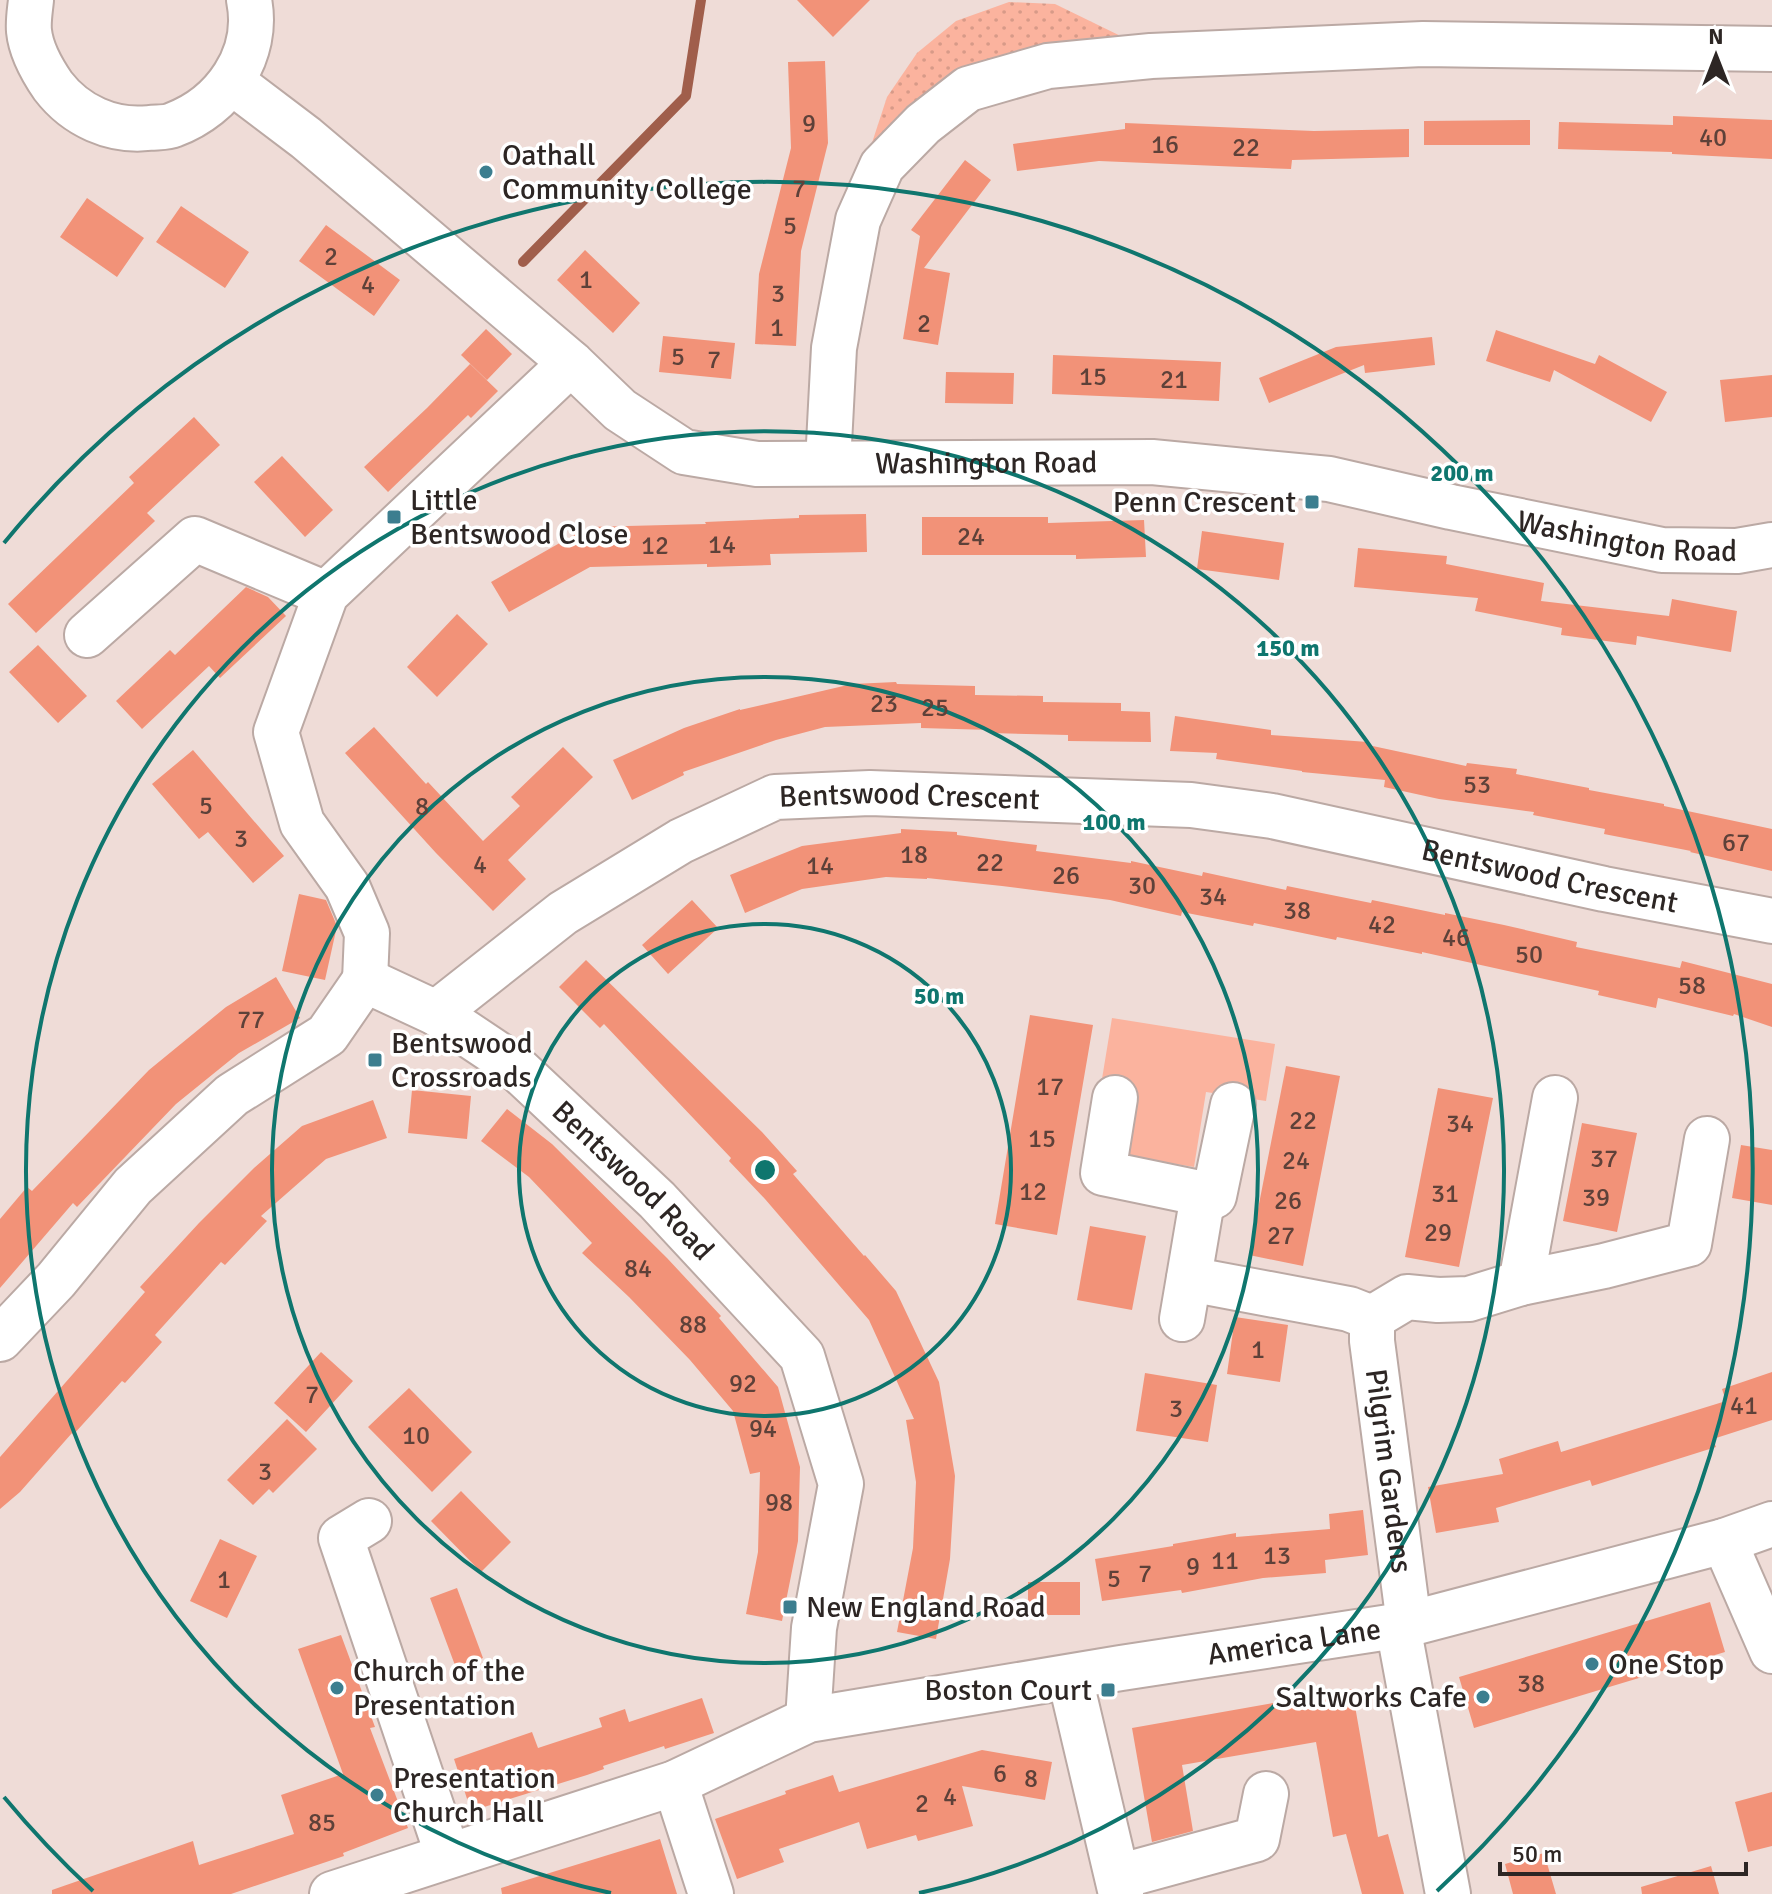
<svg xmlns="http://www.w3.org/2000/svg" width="1772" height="1894" font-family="Signika,sans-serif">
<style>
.grass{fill:url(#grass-dots)}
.park{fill:#fbb39e}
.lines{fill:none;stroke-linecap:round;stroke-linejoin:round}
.stream{stroke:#a05e4b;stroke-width:10}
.building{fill:#f29278}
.minor-casing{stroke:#bba9a4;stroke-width:48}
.minor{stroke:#fff;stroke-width:44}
.ring{fill:none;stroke:#0f766e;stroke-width:4}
.poi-dot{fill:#3c7e8f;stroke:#fff;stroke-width:3}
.labels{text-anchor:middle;stroke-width:7;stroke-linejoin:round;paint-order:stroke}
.number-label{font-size:26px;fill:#5e4139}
.poi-label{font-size:30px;fill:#2d2624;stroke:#fff;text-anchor:start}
.street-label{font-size:30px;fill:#2d2624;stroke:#fff}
.centre{fill:#0f766e;stroke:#fff;stroke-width:4}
.ring-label{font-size:24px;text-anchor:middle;font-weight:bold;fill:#0f766e;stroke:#fff;stroke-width:7;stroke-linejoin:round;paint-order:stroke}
</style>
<defs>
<pattern id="grass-dots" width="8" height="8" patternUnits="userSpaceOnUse" patternTransform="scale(2)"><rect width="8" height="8" fill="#fbb39e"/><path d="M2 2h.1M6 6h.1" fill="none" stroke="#d79a88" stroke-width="1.8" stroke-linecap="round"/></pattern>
</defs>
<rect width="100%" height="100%" fill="#efdcd7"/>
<!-- grass -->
<path class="grass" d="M1009,2l46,2 80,39 -266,109 18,-55 30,-44 39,-32z"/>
<!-- park -->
<path class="park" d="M1112,1018l163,26 -9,57 -60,-9 -12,75 -73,-12 -20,-70z"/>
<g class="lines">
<!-- stream -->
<path class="stream" d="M523,262l163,-166 15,-96"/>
</g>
<!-- building -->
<path class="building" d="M797,0h73l-37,37z
M825,61l3,82 -27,108 -5,95 -41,-2 4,-70 32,-126 -3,-86z
M1673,116l99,4v39l-100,-5v-2l-114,-3 1,-27 114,3z
M1530,120v25h-106v-24z
M1125,123l189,8 95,-2v28l-117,3 -1,9 -192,-8 -82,10 -4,-27 112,-15z
M965,160l26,20 -67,88 26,5 -12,72 -35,-6 17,-103 -9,-6z
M87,198l57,40 -27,39 -57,-40z
M181,206l68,46 -24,36 -69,-46z
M326,225l74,55 -26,36 -75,-55z
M585,250l55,53 -27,30 -56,-53z
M486,329l26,25 -25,26 -26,-25z
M1496,330l99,34 4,-9 68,37 -16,30 -97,-52 -4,12 -64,-21z
M663,336l72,7 -4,36 -72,-7z
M1432,337l3,28 -70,8 -1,-8 -95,38 -10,-25 77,-31z
M1053,355l168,7 -2,39 -167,-7z
M470,364l28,27 -27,27 -3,-3 -80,77 -24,-25 63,-59z
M946,372l68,1 -1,31 -68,-1z
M1772,375v42l-47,5 -5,-42z
M194,417l26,28 -73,68 8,8 -119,112 -28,-29 126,-121 -5,-6z
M282,456l51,54 -28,27 -51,-55z
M866,514l1,38 -97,2 1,11 -64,2v-3l-117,3 -81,45 -18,-30 97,-55 118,-3 -1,-2 94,-4v-3z
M922,517h126v6l96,-3 2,37 -70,2v-4h-154z
M1202,531l82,12 -5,37 -82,-11z
M1358,548l89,8 -1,8 98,19 -3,18 128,15 3,-17 65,12 -6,41 -94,-16 -1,9 -75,-10 1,-7 -87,-17 3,-13 -124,-11z
M246,587l22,10 18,19 -66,62 -11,-12 -67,63 -26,-28 54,-51 5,5z
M457,614l31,30 -51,53 -30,-30z
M38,645l49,51 -29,27 -49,-51z
M896,682l1,2 78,2v9l68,1v6l78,1v8l29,1 1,30 -83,-1v-6l-77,-2v-3l-70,-2v-5l-96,4 -49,13 -93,32 1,3 -52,25 -19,-40 71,-32 56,-19v1l112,-26z
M1175,716l96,14v5l97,7v3l98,21 1,-3 50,6 -1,5 73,14v2l75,14v2l108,23v42l-82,-19 1,-1 -87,-17 1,-5 -72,-14 1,-3 -95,-13 -55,-12 1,-7 -83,-8v-1l-86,-12 1,-6 -47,-2z
M374,727l52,57 2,-2 55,59 37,-35 -9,-9 52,-50 30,30 -85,83 18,19 -33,32 -57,-58 -91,-100z
M193,750l91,106 -31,27 -45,-51 -9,7 -47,-55z
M901,829l56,3v3l80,10 -1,6 95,12v-2l71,15 1,-4 83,18 1,-4 84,17 1,-3 73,15v-2l59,12 73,17 -1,5 104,21 2,-7 90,23v43l-38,-13 -1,2 -75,-18 -2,10 -58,-13 1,-4 -177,-39v2l-85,-17 -1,3 -82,-17 -1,3 -71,-14 -1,4 -71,-16 -108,-14 -75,-8v1l-41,-2 -84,12 -57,24 -15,-38 72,-29 99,-13z
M299,894l27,6 11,26 -12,54 -43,-9z
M692,900l26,28 -50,46 -26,-29z
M586,960l176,172 35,39 -4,3 71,82 1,-1 31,36 43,91 16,94 -5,83 -14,80 -39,-7 16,-84 3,-66 -10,-62 8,-1 -45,-99 -104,-121 -36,-38 2,-3 -127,-134 -4,4 -41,-41z
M276,977l24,41 -61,35 -63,51 -99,103 -4,-4 -73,85v-69l27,-32 5,4 117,-121 77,-63z
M1030,1015l63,10 -36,210 -62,-11z
M1286,1066l54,10 -37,190 -54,-11z
M1438,1088l55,10 -34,169 -54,-10z
M412,1090l59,6 -4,43 -59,-6z
M373,1100l14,38 -61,21 -65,57 6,5 -42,44 -4,-3 -66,73 7,7 -18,20 -19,21 -3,-2 -49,54 -1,-2 -52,59 -20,17v-52l145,-165 -5,-5 59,-64 55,-55 48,-42z
M507,1109l45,35 115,114 54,58 -2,2 59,69 22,80 -2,74 -16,80 -36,-7 12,-62 2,-80 -10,2 -17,-63 -43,-51 -61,-63 -47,-44 10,-10 -63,-66 -48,-36z
M1582,1123l55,10 -20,99 -54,-11z
M1741,1145l31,5v55l-40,-7z
M1090,1226l56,10 -14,74 -55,-10z
M1235,1317l53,8 -8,57 -53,-8z
M321,1352l32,29 -47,51 -32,-29z
M1772,1372v48l-59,19 3,8 -124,39 -2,-6 -94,28 3,14 -63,11 -8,-46 75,-13 -4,-15 59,-18 3,11 165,-51 -4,-12z
M1145,1373l72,12 -9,57 -72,-11z
M409,1388l63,64 -40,40 -64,-65z
M287,1419l30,30 -44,44 -4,-4 -16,16 -26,-25z
M461,1491l50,51 -30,30 -50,-51z
M1363,1510l5,45 -43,5 1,13 -63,5 -81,15 -1,-3 -79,11 -7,-42 78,-13v-2l63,-11v4l94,-8 -1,-15z
M220,1539l37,17 -30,62 -37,-17z
M1028,1582h52v33h-52z
M457,1588l26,70 -27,10 -26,-70z
M1710,1602l15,50 -251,76 -15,-51z
M341,1635l34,92 -5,1 38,100 -65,25 1,3 -113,38h-179v-4l141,-49 6,24 95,-31 -13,-39 62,-21 -45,-125z
M1352,1689l26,148 10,-3 16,60h-42l-16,-60 -13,3 -17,-95 -134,23 11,66 -41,11 -20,-114z
M702,1698l12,35 -49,16 -1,-3 -61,20 1,3 -17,6 -116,36 -17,-52 78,-27 6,16 64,-21 -3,-9 26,-9 4,13z
M982,1750l70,12 -7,38 -83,-14 11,40 -55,15 -2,-6 -49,14 -8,-27 -80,27 5,13 -47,17 -22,-60 71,-25 -1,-3 48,-16 6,17z
M1772,1792v54l-24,6 -13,-50z
M660,1839l17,55h-175l-1,-6z
M1544,1853l12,41h-43l-8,-30z
M1711,1866l8,28h-77l-1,-7z"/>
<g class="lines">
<defs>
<g id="minor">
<path d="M31,0c-1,10 -3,21 -2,31 2,20 13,39 24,55 23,30 59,46 96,42 8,-1 17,0 24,-3 51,-19 87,-70 76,-125"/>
<path id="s1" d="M232,82l74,56 84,71 181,154 49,47 64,42 73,12 395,-2 177,17 122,28 211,43 75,1 35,-6"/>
<path d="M828,463l6,-115 24,-128 24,-54 41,-42 45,-35 80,-23 103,-10 272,-12 349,5"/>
<path d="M87,635l108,-96 131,55"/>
<path id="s2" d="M365,980l71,33 75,50 146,137 145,156 39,128 -27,144 -6,92"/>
<path d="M365,980l2,-47 -20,-47 -45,-63 -26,-91 50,-138 245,-231"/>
<path id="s3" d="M436,1013l127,-100 118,-72 94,-44 95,-4 321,12 81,11 332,73 168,32"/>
<path d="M1115,1098l-12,75 111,23 19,-91"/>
<path d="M1189,1279l160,30 23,9"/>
<path d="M1521,1283l34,-185"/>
<path d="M1372,1318l35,-21 31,3 31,-1 52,-16 83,-17 85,-22 18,-105"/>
<path id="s4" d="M1372,1318v23l37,283"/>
<path d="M1182,1319l21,-124"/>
<path d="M0,1339l56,-59 77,-94 99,-91 95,-60 38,-55"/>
<path d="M369,1521l-28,17 107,318"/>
<path d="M1724,1541l48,110"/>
<path d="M1398,1626l50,268"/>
<path d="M1070,1678l51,216"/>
<path d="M675,1783l36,111"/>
<path d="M1118,1877l139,-38 9,-45"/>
<path id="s5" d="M332,1894l343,-111 133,-63 313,-52 288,-44 315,-83 48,-17"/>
</g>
</defs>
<!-- minor casing -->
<use href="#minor" class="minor-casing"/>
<!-- minor -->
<use href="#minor" class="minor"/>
</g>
<!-- distance rings -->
<g class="ring">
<circle cx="765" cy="1170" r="246"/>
<circle cx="765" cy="1170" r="493"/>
<path d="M611 1893A739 739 0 1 1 919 1893"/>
<path d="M93 1891A986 986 0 0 1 4 1797M4 543A986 986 0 1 1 1437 1891"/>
</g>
<!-- markers -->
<g class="poi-dot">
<circle cx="486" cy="172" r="8"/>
<rect x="1304" y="494" width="16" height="16" rx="4"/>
<rect x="386" y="509" width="16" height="16" rx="4"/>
<rect x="367" y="1052" width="16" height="16" rx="4"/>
<rect x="782" y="1599" width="16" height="16" rx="4"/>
<circle cx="1592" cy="1664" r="8"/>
<circle cx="337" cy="1688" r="8"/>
<rect x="1100" y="1682" width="16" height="16" rx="4"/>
<circle cx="1483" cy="1697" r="8"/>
<circle cx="377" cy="1795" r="8"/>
</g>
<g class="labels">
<!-- number labels -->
<g class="number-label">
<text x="809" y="132">9</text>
<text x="1713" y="146">40</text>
<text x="1165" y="153">16</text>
<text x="1246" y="156">22</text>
<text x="799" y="197">7</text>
<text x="790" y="234">5</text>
<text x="331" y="265">2</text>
<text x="586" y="288">1</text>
<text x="368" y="293">4</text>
<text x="778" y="302">3</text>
<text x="924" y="332">2</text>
<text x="777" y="336">1</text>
<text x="678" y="365">5</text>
<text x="714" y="368">7</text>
<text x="1093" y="385">15</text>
<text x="1174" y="388">21</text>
<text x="971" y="545">24</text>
<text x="722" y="553">14</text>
<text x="655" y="554">12</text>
<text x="884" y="712">23</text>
<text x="935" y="716">25</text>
<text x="1477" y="793">53</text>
<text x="206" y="814">5</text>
<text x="422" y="815">8</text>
<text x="241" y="847">3</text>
<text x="1736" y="851">67</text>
<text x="914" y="863">18</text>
<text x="990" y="871">22</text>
<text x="480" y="873">4</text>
<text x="820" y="874">14</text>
<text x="1066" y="884">26</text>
<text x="1142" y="894">30</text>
<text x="1213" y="905">34</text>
<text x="1297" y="919">38</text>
<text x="1382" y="933">42</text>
<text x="1456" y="946">46</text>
<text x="1529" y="963">50</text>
<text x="1692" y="994">58</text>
<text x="251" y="1028">77</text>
<text x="1050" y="1095">17</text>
<text x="1303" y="1129">22</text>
<text x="1460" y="1132">34</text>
<text x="1042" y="1147">15</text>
<text x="1604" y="1167">37</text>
<text x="1296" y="1169">24</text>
<text x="1033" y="1200">12</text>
<text x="1445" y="1202">31</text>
<text x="1596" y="1206">39</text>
<text x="1288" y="1209">26</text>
<text x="1438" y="1241">29</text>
<text x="1281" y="1244">27</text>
<text x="638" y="1277">84</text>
<text x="693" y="1333">88</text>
<text x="1258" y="1358">1</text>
<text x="743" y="1392">92</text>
<text x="312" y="1403">7</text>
<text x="1744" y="1414">41</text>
<text x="1176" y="1417">3</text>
<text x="763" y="1437">94</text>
<text x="416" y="1444">10</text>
<text x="265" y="1480">3</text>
<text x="779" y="1511">98</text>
<text x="1277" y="1564">13</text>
<text x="1225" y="1569">11</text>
<text x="1193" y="1575">9</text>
<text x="1145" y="1582">7</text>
<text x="1114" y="1587">5</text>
<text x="224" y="1588">1</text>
<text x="1531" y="1692">38</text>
<text x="1000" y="1782">6</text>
<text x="1031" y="1787">8</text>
<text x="950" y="1805">4</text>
<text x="922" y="1812">2</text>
<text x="322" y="1831">85</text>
</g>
<!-- poi labels -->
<g class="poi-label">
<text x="502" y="165">Oathall<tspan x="502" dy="34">Community College</tspan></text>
<text x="410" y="510">Little<tspan x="410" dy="34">Bentswood Close</tspan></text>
<text x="1296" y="512" text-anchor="end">Penn Crescent</text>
<text x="391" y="1053">Bentswood<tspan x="391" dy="34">Crossroads</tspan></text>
<text x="806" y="1617">New England Road</text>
<text x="1608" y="1674">One Stop</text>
<text x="353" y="1681">Church of the<tspan x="353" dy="34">Presentation</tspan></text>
<text x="1092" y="1700" text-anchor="end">Boston Court</text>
<text x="1467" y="1707" text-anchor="end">Saltworks Cafe</text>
<text x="393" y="1788">Presentation<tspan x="393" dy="34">Church Hall</tspan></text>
</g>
<!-- street labels -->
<g class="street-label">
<text dy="10" stroke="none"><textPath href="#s1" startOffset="888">Washington Road</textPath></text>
<text dy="10" stroke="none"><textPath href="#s1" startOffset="1536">Washington Road</textPath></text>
<text dy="10" stroke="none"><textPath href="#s3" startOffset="538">Bentswood Crescent</textPath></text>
<text dy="10" stroke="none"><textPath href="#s3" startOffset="1186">Bentswood Crescent</textPath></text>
<text dy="10" stroke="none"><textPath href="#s2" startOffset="338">Bentswood Road</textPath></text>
<text dy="10" stroke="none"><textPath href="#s4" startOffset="154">Pilgrim Gardens</textPath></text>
<text dy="10" stroke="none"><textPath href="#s5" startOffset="1000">America Lane</textPath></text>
</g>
</g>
<circle cx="765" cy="1170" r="12" class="centre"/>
<g class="ring-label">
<text x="1462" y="481">200 m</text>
<text x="1288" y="656">150 m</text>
<text x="1114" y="830">100 m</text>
<text x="939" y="1004">50 m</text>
</g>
<!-- north arrow -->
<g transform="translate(1716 56)" stroke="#ffffff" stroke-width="6" paint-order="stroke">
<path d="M0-6L14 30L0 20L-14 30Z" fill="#2d2624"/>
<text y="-12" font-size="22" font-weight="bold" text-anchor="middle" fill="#2d2624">N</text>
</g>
<!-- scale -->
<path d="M1500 1862v12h246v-12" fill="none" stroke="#2d2624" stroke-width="4"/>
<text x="1512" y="1862" font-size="24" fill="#2d2624" stroke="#ffffff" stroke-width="6" paint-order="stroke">50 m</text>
</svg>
